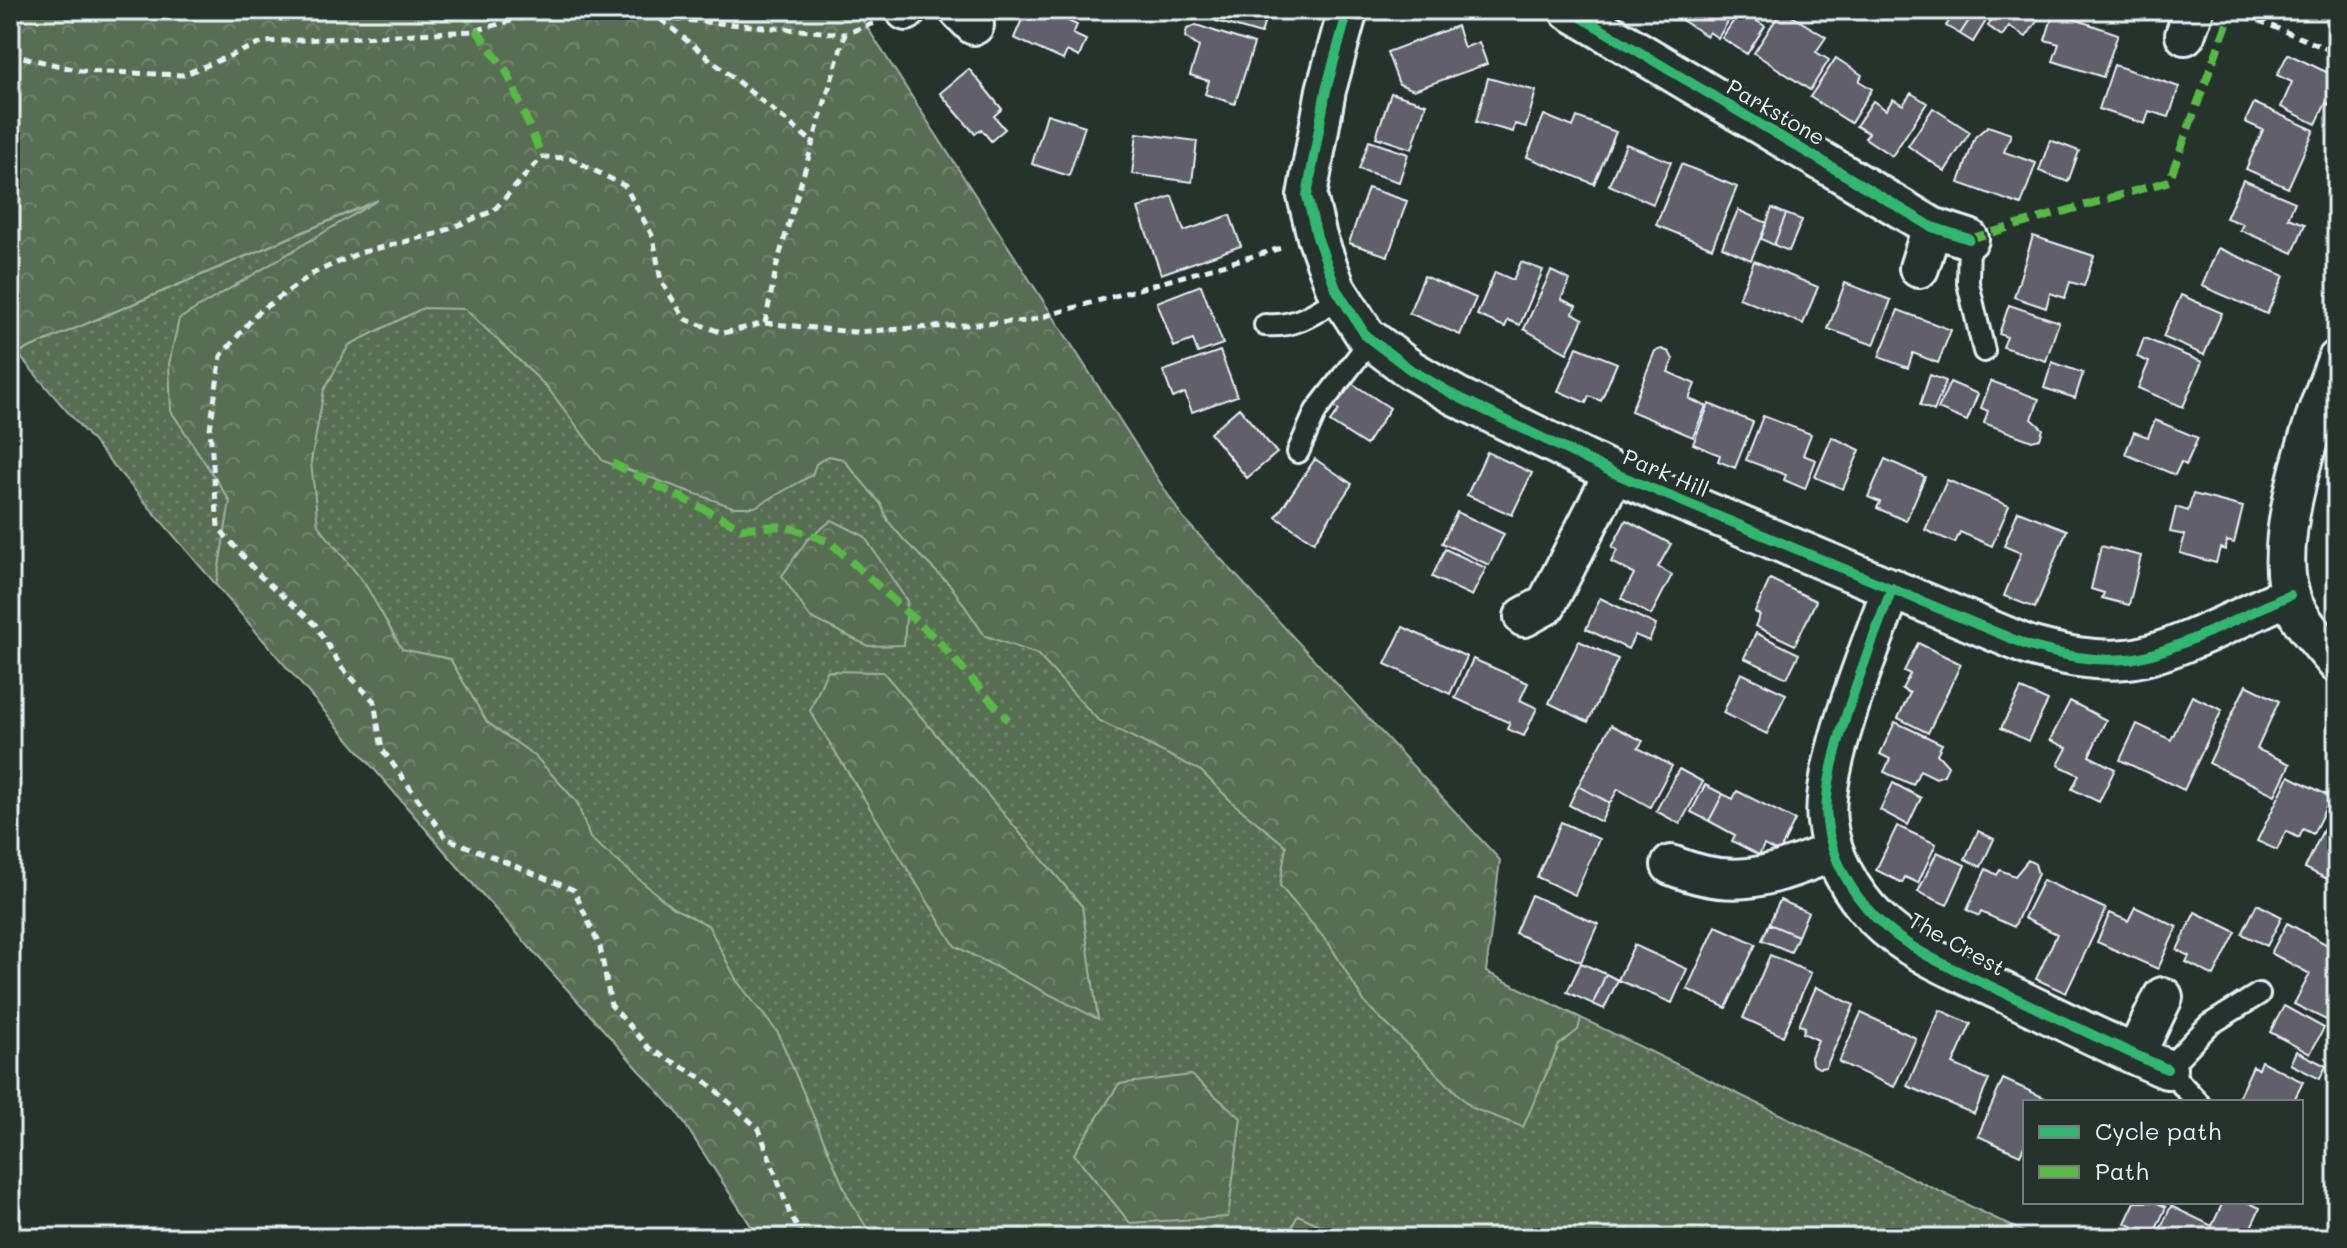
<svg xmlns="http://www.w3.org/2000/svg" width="2347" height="1248" font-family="Mali,sans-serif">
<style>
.grass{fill:url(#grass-dots);stroke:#a0b0a5;stroke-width:2}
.forest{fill:url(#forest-crowns);stroke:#a0b0a5;stroke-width:2}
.building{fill:#605e6a;stroke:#e8f1f8;stroke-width:2}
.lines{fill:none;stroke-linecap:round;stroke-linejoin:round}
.service-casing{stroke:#e8f1f8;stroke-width:26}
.minor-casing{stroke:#e8f1f8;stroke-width:44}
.path{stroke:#e8f1f8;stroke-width:5;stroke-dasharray:8 6;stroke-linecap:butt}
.service{stroke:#26332d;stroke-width:20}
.minor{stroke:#26332d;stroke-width:38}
.quiet{stroke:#58b947;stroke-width:8;stroke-dasharray:16 8;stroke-linecap:butt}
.cycleway-casing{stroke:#26332d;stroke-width:15}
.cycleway{stroke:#33b770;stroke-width:10}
.labels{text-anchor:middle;stroke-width:7;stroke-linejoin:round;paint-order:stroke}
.street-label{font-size:22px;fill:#e8f1f8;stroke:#26332d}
</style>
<defs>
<pattern id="grass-dots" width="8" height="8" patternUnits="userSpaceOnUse" patternTransform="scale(2)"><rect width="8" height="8" fill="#596e52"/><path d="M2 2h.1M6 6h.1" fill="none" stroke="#71836c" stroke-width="1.8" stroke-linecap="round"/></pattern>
<pattern id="forest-crowns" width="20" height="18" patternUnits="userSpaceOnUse" patternTransform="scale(2)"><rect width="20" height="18" fill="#596e52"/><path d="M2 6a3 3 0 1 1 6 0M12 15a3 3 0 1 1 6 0" fill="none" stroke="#71836c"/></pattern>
</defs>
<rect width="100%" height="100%" fill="#26332d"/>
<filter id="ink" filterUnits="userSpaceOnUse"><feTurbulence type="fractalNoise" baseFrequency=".0125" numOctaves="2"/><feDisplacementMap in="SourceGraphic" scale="16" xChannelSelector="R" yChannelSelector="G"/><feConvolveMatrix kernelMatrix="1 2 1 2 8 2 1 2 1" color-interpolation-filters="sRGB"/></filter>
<g filter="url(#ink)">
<!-- grass -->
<path class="grass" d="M386,197l551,242 549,533 550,266h-1277l-82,-126 -204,-228 -456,-531z"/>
<!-- forest -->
<path class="forest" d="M10,10h846l327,508 317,342 -14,112 95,46 -3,12 -19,15 -36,82 -51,-19 -107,-105 -35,-58 -50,-59 6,-40 -53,-43 -32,-32 -103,-51 -61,-66 -52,-18 -34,-50 -47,-46 -16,-19 -7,-17 -38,-45 -15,-3 -12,8 -4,11 -57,32h-22l-130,-46 -56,-74 -82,-78 -42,-1 -74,37 -25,45 -13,72 7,63 47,59 37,65 48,10 37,63 48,34 42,46 13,36 83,70 35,17 29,56 41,52 70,164 25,41h-114l-82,-126 -204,-228 -257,-299 14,-84 -59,-90 -2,-47 10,-45 199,-119 -361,153 -7,-9z
M832,520l32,16 43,65 -3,44 -36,1 -58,-29 -28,-41 25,-36z
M827,671l56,1 199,234 16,113 -143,-73 -145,-235z
M1191,1075l50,43 -13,99 -98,6 -56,-69 45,-70z
M1298,1215l51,23h-63z"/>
<!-- building -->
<path class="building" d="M1026,10h18l33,15 -4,9 13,6 -7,17 -12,-6 -4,9 -49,-22z
M1219,10h49l-7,24 -45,-13z
M1685,10h50l-17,28 -9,-6 -2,4 -27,-17z
M1782,10l44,27 -10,15 13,8 -19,30 -56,-37z
M1956,10h20l-16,24 -14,-8z
M1976,10l13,6 -16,26 -13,-8z
M1993,10h52l-19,27 -17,-11 -7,10 -14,-10 7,-12z
M2320,10h17v14l-18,-11z
M1740,11l25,15 -18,28 -25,-16z
M2054,12l64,22 -15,43 -50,-16 6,-17 -14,-4z
M1196,25l58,19 -19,60 -30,-10 4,-13 -19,-6 9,-28 -14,-10 2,-8z
M1457,26l7,22 15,-6 8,22 -73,26 -15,-6 -12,-32z
M2288,54l49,23v31l-11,-5 -10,21 -35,-17 11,-25 -15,-7z
M1836,58l26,17 -3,6 13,8 -21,34 -41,-26z
M2114,65l65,22 -10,30 -20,-6 -4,13 -46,-15z
M969,69l33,40 -8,7 11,13 -14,12 -10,-12 -6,5 -35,-41z
M1488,78l48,13 -10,36 -11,-3 -2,8 -37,-10z
M1391,93l35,11 -14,45 -36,-12z
M1911,93l16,10 -35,53 -27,-18 4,-5 -13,-7 17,-25 13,9 7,-11 10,6z
M2254,103l60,27 -26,58 -42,-19 17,-39 -18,-8z
M1933,108l37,24 -25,39 -37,-25z
M1047,114l38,12 -16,50 -37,-12z
M1544,115l29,12 4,-10 39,15 -22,52 -67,-27z
M1988,126l23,8 -7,18 32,11 -15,42 -62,-22 16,-46z
M1137,133l60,8 -5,41 -60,-8z
M2050,140l29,11 -11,31 -29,-11z
M1369,141l39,13 -9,28 -40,-13z
M1626,144l45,18 -18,42 -44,-19z
M1681,164l56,23 -25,61 -56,-23z
M2243,180l52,22 -7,16 17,6 -12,29 -53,-23 3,-6 -17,-6z
M1368,188l39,13 -19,55 -39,-13z
M1172,196l12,35 46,-16 11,31 -80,28 -23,-66z
M1772,208l14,6 -12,31 -13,-6z
M1738,210l29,13 -16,37 -29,-13z
M1786,214l16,6 -13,31 -15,-6z
M2033,236l61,20 -10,30 -14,-4 -5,16 -15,-5 -4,15 -32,-11z
M2218,248l66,28 -17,38 -65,-28z
M1754,261l64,26 -15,37 -64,-26z
M1521,262l22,8 -23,55 -12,-5 -3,7 -28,-12 18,-43 18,8z
M1551,271l19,9 -9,19 15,7 -3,7 10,6 -16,34 -43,-24z
M1424,276l52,22 -16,37 -51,-22z
M1845,283l46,17 -17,45 -46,-16z
M1201,285l22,59 -25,9 -5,-13 -19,7 -17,-45z
M2181,295l41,18 -18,42 -41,-18z
M2009,305l50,17 -13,39 -43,-14 4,-10 -8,-3z
M1898,310l53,20 -13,33 -25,-10 -5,15 -29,-11z
M2144,338l58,24 -19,45 -45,-19 11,-26 -12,-5z
M1577,347l40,16 -16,38 -12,-5 -3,7 -28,-12z
M1662,349l7,3 4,7 -5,13 27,12 -6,15 17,7 -13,31 -62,-26 24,-60z
M1220,351l17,45 -45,16 -7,-19 -12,5 -10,-27z
M2052,362l31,11 -8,25 -31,-10z
M1930,375l16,6 -12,30 -14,-6z
M1991,381l48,18 -7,20 11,10 -3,10 -8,2 -48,-18 4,-12 -7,-3z
M1350,382l40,26 -24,37 -36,-23 9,-12 -5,-3z
M1950,382l28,12 -11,27 -29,-12z
M1709,404l44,18 -18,46 -17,-7 2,-6 -27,-11z
M1239,408l38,45 -30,25 -37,-45z
M1763,416l48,18 -8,21 13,5 -11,29 -21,-9 2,-5 -40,-15z
M2155,420l43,18 -12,27 -5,-3 -6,13 -50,-21 9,-22 14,5z
M1832,437l28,13 -17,39 -28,-12z
M1487,452l45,21 -20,42 -45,-20z
M1315,459l37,25 -38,58 -38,-25z
M1885,459l40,18 -19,44 -29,-13 3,-6 -12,-5z
M1947,480l62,26 -17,40 -32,-14 -5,11 -30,-13z
M2193,494l50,13 -9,36 -7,-2 -2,9 -5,-2 -4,15 -36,-10 5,-18 -15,-3 6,-25 12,4z
M2018,511l49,19 -32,78 -31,-12 17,-43 -17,-7z
M1457,512l47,22 -15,31 -47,-22z
M1626,520l45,24 -13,23 14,8 -21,40 -30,-17 13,-24 -23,-12 6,-12 -5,-3z
M2101,546l40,10 -12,49 -27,-7 2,-5 -13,-4z
M1445,549l41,19 -14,28 -40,-19z
M1770,579l46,22 -21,44 -40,-19 5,-11 -5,-3z
M1600,598l56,27 -7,16 -14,-6 -7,14 -42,-20z
M1403,627l64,30 -17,37 -65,-30z
M1756,633l43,21 -12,24 -43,-20z
M1579,641l39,18 -30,63 -39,-19z
M1918,643l43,21 -33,69 -30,-15 12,-25 -8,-4 8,-15 -6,-3z
M1473,659l55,24 -8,17 17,8 -13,28 -17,-7 3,-6 -55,-25z
M1741,673l45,21 -19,40 -44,-21z
M2246,685l33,16 -22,48 33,15 -15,31 -66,-32z
M2021,689l27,12 -20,40 -27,-13z
M2192,696l30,14 -38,80 -64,-30 17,-36 34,16z
M2070,701l36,19 -17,36 26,13 -16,33 -27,-13 7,-14 -21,-10 9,-17 -17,-8z
M1895,722l47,22 -5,10 11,12 -4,9 -8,3 -16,-8 -7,15 -29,-13 6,-13 -10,-5z
M1611,725l32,16 -5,7 34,18 -22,41 -32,-18 -8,14 -32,-17z
M1679,769l24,13 -23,42 -24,-13z
M2289,776l42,21 -18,37 -10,-5 -4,9 -13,-7 -9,19 -20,-9z
M1893,783l28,15 -13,27 -28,-15z
M1705,785l18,9 -14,27 -18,-9z
M1578,786l32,17 -9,19 -32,-17z
M1737,791l58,29 -16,33 -15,-8 -5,10 -27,-14 3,-6 -26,-14 14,-27 10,5z
M2337,801v73l-4,8 -28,-14z
M1561,822l38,17 -24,56 -38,-18z
M1897,826l39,18 -18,39 -13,-6 -3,6 -26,-13z
M1978,831l16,8 -13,28 -16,-8z
M1937,852l28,13 -18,40 -29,-13z
M2028,860l7,4 3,10 -24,53 -33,-15 -2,4 -12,-6 19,-41 11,6 3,-5 15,6z
M2043,880l63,29 -40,84 -30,-14 21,-45 -33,-16z
M1531,895l67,29 -17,38 -66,-29z
M1780,900l28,12 -10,24 -29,-12z
M2257,904l25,13 -15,29 -25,-12z
M2135,907l42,20 -19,42 -61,-27 13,-29 18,8z
M2195,912l41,20 -22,44 -28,-14 3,-6 -12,-6z
M2287,923l50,27v49l-11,21 -32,-16 16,-30 -39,-21z
M1769,924l29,12 -7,16 -29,-12z
M1716,926l40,18 -30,64 -39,-19z
M1634,945l53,24 -15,34 -54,-23z
M1770,955l41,18 -28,63 -40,-18z
M1581,963l25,11 -13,30 -26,-12z
M1606,974l12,6 -14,29 -11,-5z
M1816,987l38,18 -28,62 -7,1 -7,-4 -1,-7 7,-17 -15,-7 2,-6 -6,-2z
M2284,1006l40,22 -14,26 -40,-22z
M1940,1010l31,14 -18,40 36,16 -15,34 -67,-28z
M1861,1013l55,25 -22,49 -55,-25z
M2296,1051l30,15 -6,13 -30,-15z
M2261,1061l42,21 -10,20 -56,-2 16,-34 5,3z
M2003,1079l42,19 -2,4h-18v42l-5,11 -42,-19z
M2135,1202h20l11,5 -13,29 -28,-13z
M2223,1202h24l13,6 -14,30 -89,-1 14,-31 41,20z"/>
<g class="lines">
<defs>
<path id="service" d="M1969,239l-1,44 16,68
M1265,325c31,3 51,-13 76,-28
M1298,452l18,-41 55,-71
M2198,1102l-31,-33 42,-44 50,-31"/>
<path id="minor" d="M959,10l15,15
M1348,10l-22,80 -19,106 10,41 19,52 30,47 45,34 45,26 158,77 415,173c33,9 63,16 98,13 40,-3 123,-47 163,-64
M1569,10l363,217 37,12
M906,11l1,-1
M2185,35l9,-25
M1919,268l13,-41
M2337,360c-23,58 -70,185 -44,244 10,22 29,40 44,59
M1892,588c-20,56 -72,179 -65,234 4,35 24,71 49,96 34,35 87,55 131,76 53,25 106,52 160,75
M1524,617l22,-12 68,-132
M1671,865c67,27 98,10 163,-13
M2135,1055l28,-58"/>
</defs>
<!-- service casing -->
<use href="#service" class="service-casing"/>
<!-- minor casing -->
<use href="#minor" class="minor-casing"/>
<!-- path -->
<path class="path" d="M620,10l39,8 156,126
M2233,10l104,43
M660,18l185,16
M10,54l71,17 102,4 81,-33 210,-11 76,-21
M765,323l12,-59 68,-230 29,-11
M803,1238l-13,-24 -31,-85 -57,-51 -52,-29 -39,-44 -11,-58 -26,-57 -128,-52 -64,-89 -8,-48 -32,-33 -27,-44 -55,-48 -42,-49 -8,-98 11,-73 36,-43 57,-40 45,-20 77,-19 57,-23 49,-54 28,1 55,28 28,51 8,44 24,38 38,14 42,-10 88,9 175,-11 253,-73"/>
<!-- service -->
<use href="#service" class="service"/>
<!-- minor -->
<use href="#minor" class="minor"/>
<!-- quiet -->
<path class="quiet" d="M462,10l45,62 35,85
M1969,239l200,-58 63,-171
M612,463l130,65 43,-2 45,16 108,99 70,79"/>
<defs>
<path id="cycleway" d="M1348,10l-22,80 -19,106 10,41 19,52 30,47 45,34 45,26 158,77 415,173c33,9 63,16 98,13 40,-3 123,-47 163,-64
M1569,10l363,217 37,12
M1892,588c-20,56 -72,179 -65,234 4,35 24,71 49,96 34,35 87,55 131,76 53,25 106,52 160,75"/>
</defs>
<!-- cycleway casing -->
<use href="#cycleway" class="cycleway-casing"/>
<!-- cycleway -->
<use href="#cycleway" class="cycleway"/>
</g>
</g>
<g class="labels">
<!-- street labels -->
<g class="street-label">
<text transform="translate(1776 112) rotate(30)" y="8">Parkstone</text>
<text transform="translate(1666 473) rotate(23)" y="8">Park Hill</text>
<text transform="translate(1957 944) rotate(29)" y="8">The Crest</text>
</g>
</g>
<!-- margin -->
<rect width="2347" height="1248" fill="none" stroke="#26332d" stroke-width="40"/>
<rect x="20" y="20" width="2307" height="1208" fill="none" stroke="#e8f1f8" stroke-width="3" filter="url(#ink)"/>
<!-- legend -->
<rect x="2023" y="1100" width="280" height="104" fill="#26332d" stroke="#747f7e" stroke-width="2"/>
<rect x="2039" y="1126" width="40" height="12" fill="#33b770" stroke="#747f7e" stroke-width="2"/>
<text x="2095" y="1140" font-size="24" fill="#e8f1f8">Cycle path</text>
<rect x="2039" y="1166" width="40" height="12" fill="#58b947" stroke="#747f7e" stroke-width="2"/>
<text x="2095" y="1180" font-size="24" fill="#e8f1f8">Path</text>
</svg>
